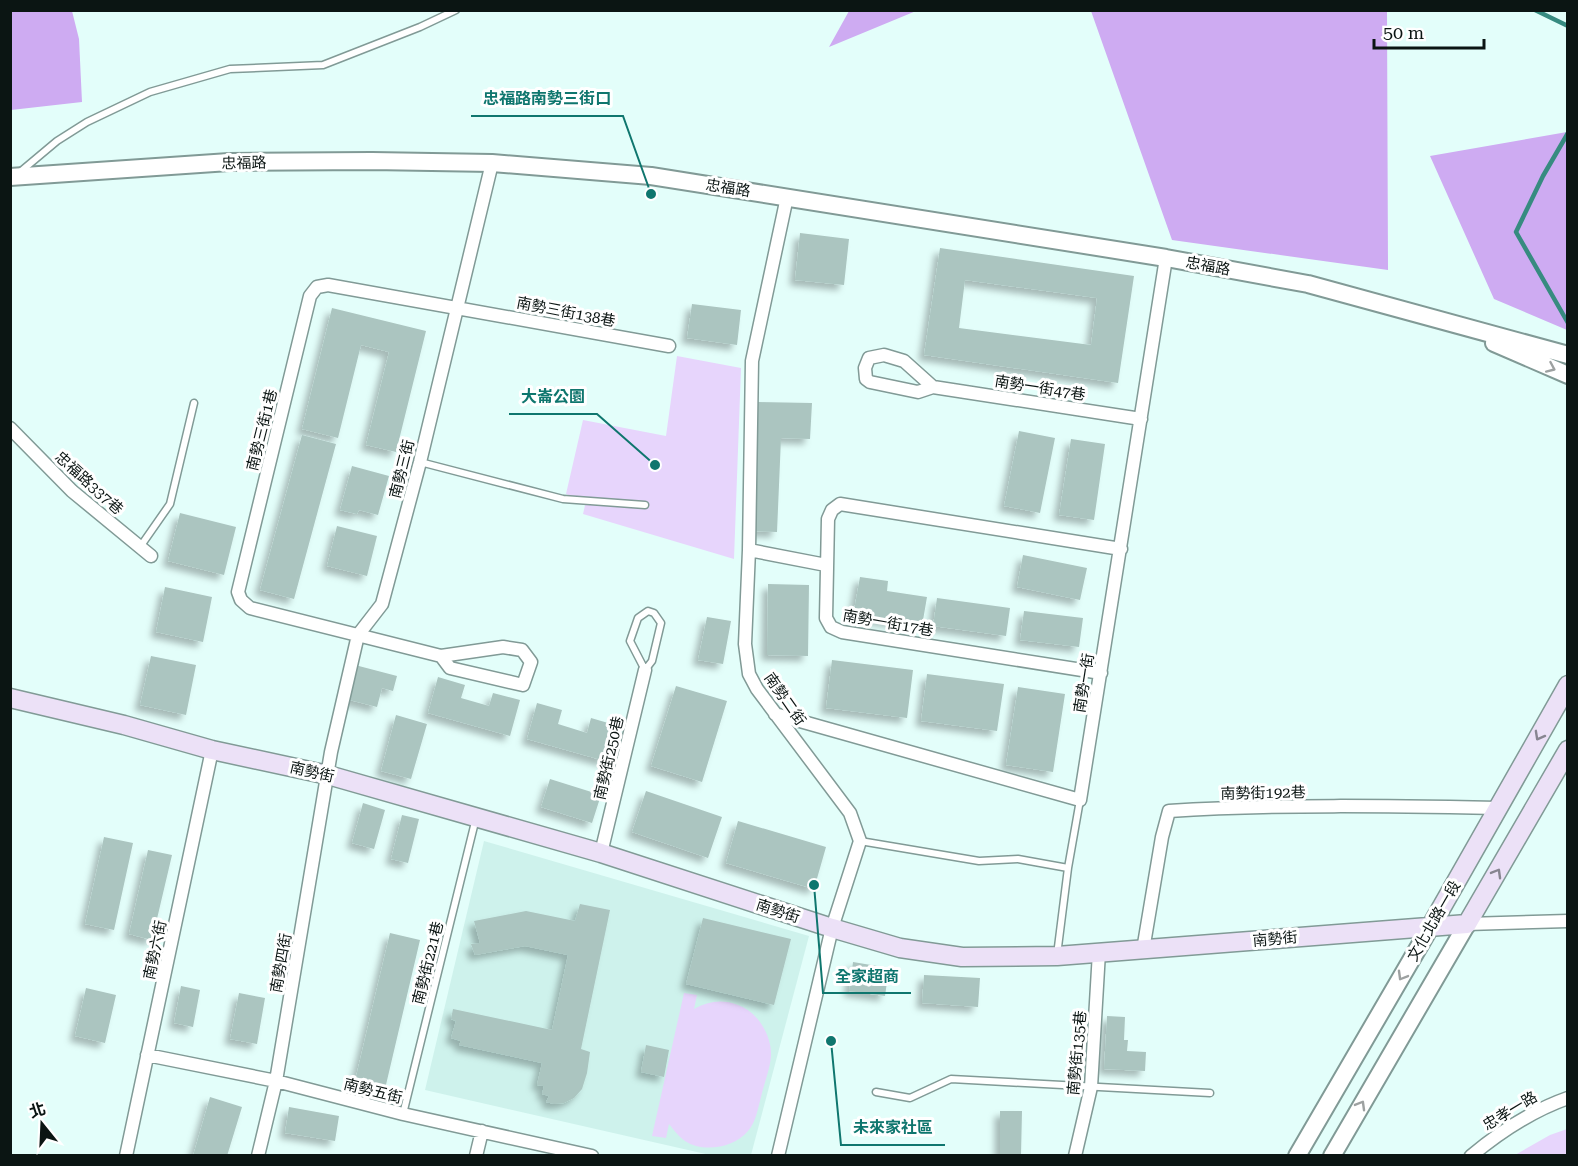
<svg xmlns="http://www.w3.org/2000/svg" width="1578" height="1166" font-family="'Roboto Serif','Noto Sans TC',serif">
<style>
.built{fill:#cef2ec}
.green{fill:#e7d5fc}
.forest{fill:#ceabf2}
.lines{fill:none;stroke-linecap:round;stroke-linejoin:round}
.stream{stroke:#378b80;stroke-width:4.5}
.building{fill:#abc5c0;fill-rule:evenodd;filter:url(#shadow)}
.service-casing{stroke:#819a96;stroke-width:9}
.minor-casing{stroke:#819a96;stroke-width:15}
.tertiary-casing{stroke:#819a96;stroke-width:20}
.secondary-casing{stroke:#819a96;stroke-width:21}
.service{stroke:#fff;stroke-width:6}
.minor{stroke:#fff;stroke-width:12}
.tertiary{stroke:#fff;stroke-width:16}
.secondary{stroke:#ece1f7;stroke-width:18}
.oneway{stroke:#9da1a1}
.oneway2{stroke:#878590}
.labels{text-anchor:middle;stroke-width:6;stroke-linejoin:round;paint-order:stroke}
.street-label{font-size:15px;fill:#0b1513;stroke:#fff}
.leader{fill:none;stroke:#0f766e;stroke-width:2}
.callout-dot{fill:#0f766e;stroke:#fff;stroke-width:2}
.callout-label{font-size:16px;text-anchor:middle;font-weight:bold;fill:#0f766e;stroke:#fff;stroke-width:6;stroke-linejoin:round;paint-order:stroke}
</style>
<defs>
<filter id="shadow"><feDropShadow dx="-5.5" dy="5.5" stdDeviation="3" flood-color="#0004"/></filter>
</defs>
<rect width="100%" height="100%" fill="#e3fefa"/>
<!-- built -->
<path class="built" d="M484,841l325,95 -58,219h-41l-285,-65z"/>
<!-- green -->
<path class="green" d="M677,356l64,12 -7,191 -151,-45 3,-13 -20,-7 17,-74 83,16z
M684,993l13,2 -3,14c14,-8 29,-10 44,-4 20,7 34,31 33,51 -1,13 -7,28 -10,41 -3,11 -5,25 -13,34 -14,17 -45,22 -63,10 -6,-4 -11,-11 -16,-17l-3,14 -14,-2z
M1567,1129v26h-52l35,-20z"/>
<!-- forest -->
<path class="forest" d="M11,10l61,1 7,28 3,63 -71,8z
M849,11v-1l67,1 -87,36z
M1091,11h296l1,259 -216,-30z
M1567,132h1l-1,198 -73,-31 -64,-143z"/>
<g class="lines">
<!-- stream -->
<path class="stream" d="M1535,10l33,16
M1568,133l-25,43 -27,56 52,91"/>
</g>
<!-- building -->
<path class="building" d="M800,233l49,6 -5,46 -49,-5z
M940,248l194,28 -16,107 -194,-28zM965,280l132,18 -6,47 -132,-17z
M692,304l49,6 -4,35 -50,-7z
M332,308l94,23 -30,121 -30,-7 23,-93 -28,-7 -23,93 -36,-9z
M758,402l54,1 -2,36 -29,-1 -4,94 -24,-1z
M1019,431l36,7 -15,75 -36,-7z
M302,435l34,9 -42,155 -34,-9z
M1071,439l34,5 -11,76 -35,-5z
M352,466l37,10 -11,39 -19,-5 -2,4 -17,-4z
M180,513l56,14 -12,48 -56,-14z
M337,526l40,10 -10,40 -40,-10z
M1023,555l64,13 -7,32 -63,-13z
M860,577l28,4 -1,10 40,6 -5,29 -69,-10z
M768,584l41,1 -1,71 -41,-1z
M165,587l47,10 -9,45 -47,-10z
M937,598l73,10 -4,28 -73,-10z
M1024,611l59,7 -4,29 -59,-7z
M707,617l24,4 -8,43 -25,-4z
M151,656l45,9 -10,50 -46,-10z
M832,660l81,10 -6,48 -81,-10z
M355,665l42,11 -4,15 -11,-3 -5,19 -31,-8z
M927,674l77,10 -7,47 -76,-10z
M438,677l27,8 -4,13 28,8 4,-13 27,7 -10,36 -82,-23z
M676,686l51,15 -25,81 -51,-16z
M1018,687l47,7 -12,78 -47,-7z
M537,703l25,7 -4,14 29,9 4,-15 24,7 -10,36 -78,-22z
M396,715l31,9 -16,55 -30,-8z
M550,779l51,16 -9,28 -51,-16z
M646,791l76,26 -14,41 -76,-26z
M363,803l22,7 -11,39 -22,-6z
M402,815l17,4 -11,44 -17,-4z
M738,821l88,26 -12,42 -88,-26z
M104,837l29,6 -19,87 -29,-6z
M148,850l24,5 -20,85 -23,-6z
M580,904l30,6 -29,139 9,3 -3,21 -5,16 -8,9 -10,5 -10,1 -8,-2 3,-6 -7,-2 2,-8 -7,-1 5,-22 -83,-18 2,-4 -10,-3 5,-17 -5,-2 2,-10 99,21 16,-75 -43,-9 -50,9 -4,-11 9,-1 -6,-22 52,-10 49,10z
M703,918l88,21 -17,66 -88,-21z
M390,933l30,7 -35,149 -30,-8z
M853,962l36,6 -4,28 -36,-5z
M924,975l56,3 -2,29 -56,-4z
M181,986l19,4 -7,37 -19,-4z
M86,988l30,7 -11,48 -30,-7z
M239,993l26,5 -8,46 -27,-5z
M1107,1016l18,1 -1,23h4l-1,11 19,1 -1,19 -41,-2z
M646,1045l23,5 -5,27 -23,-5z
M210,1097l32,10 -15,49h-34z
M289,1107l50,9 -4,25 -50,-8z
M1000,1111h22l-1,44h-21z"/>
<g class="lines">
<defs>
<path id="service" d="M20,172l37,-31 30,-19 63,-30 80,-23 93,-4 97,-38 36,-17
M420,462l143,37 82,6
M140,547l30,-43 24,-101
M648,611l6,2 7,10 -9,38 -7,9 -15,-29 8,-23z
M860,841l119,20 39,-2 50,9
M1057,955l11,-87 12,-68
M876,1092l34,6 41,-19 259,14
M403,1114l73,-296"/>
<path id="minor" d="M933,387l-29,-26 -20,-6 -15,3 -4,10 1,11 4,3 48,10 15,-5 208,32
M10,428l62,63 79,65
M749,550l77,15
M441,656l62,-9 19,3 9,12 -8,23 -73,-17 -9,-12 -191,-48 -9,-8 -3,-8 72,-296 7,-9 11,-2 341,61
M1101,673l-259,-41 -11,-5 -5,-9 2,-99 4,-9 8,-6 281,45
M775,714l305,86 86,-542
M601,853l44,-183
M1467,924l101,-3
M1143,950l19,-113 7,-26c110,-7 220,-5 329,-3
M147,1055l129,26 127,33 189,42
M126,1156l86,-406
M258,1156l18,-75 55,-329 27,-117 24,-31 38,-142 72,-299
M476,1156l6,-25
M778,1156l54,-228 28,-87 -10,-28 -93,-124 -8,-15 -4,-30 4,-94 3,-189 35,-164
M1075,1156l16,-69 8,-135
M1471,1156c30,-25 60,-45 97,-58"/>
<path id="tertiary" d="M10,177l219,-15 143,-1 120,2 159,13 515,82 142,26 260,71
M1494,343l74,32
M1297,1156l134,-230
M1332,1156l135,-232"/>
<path id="secondary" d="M10,698l114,27 88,25 116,25 273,78 231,75 68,20 62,9 95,-1 410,-32 101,-174
M1431,926l137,-241"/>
</defs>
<!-- service casing -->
<use href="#service" class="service-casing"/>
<!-- minor casing -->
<use href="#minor" class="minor-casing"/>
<!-- tertiary casing -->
<use href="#tertiary" class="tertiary-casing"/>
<!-- secondary casing -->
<use href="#secondary" class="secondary-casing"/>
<!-- service -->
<use href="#service" class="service"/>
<!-- minor -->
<use href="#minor" class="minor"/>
<!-- tertiary -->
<use href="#tertiary" class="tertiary"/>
<!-- secondary -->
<use href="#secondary" class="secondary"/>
</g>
<!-- one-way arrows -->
<defs><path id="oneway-chevron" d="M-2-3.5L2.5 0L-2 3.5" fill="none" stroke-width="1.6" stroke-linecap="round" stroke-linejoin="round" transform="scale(1.5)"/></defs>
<g class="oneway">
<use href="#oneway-chevron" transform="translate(1551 368) rotate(24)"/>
<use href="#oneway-chevron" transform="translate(1402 976) rotate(120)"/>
<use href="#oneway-chevron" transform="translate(1361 1105) rotate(-60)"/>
</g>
<g class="oneway2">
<use href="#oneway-chevron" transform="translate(1539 736) rotate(119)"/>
<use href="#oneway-chevron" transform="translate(1497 873) rotate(-60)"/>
</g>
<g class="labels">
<!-- street labels -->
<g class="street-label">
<text transform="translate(244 163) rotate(-1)" y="5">忠福路</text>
<text transform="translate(728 188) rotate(9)" y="5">忠福路</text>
<text transform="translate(1208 266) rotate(10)" y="5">忠福路</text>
<text transform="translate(566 312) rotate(11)" y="5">南勢三街138巷</text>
<text transform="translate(1040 388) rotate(9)" y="5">南勢一街47巷</text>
<text transform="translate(262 430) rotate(-76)" y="5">南勢三街1巷</text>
<text transform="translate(402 469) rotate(-76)" y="5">南勢三街</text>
<text transform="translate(89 483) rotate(42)" y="5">忠福路337巷</text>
<text transform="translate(888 623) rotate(10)" y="5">南勢一街17巷</text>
<text transform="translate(1084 683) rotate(-81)" y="5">南勢一街</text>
<text transform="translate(785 699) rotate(55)" y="5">南勢二街</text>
<text transform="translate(609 758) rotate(-77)" y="5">南勢街250巷</text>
<text transform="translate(312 772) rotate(13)" y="5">南勢街</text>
<text transform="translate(1263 793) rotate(-1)" y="5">南勢街192巷</text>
<text transform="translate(778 911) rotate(18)" y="5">南勢街</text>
<text transform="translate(1434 921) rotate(-60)" y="5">文化北路一段</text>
<text transform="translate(1275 939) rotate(-5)" y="5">南勢街</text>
<text transform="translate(155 950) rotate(-78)" y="5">南勢六街</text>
<text transform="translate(281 963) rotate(-80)" y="5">南勢四街</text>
<text transform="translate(428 963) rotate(-76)" y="5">南勢街221巷</text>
<text transform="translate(1077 1053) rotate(-85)" y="5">南勢街135巷</text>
<text transform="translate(373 1091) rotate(14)" y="5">南勢五街</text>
<text transform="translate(1510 1111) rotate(-31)" y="5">忠孝一路</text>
</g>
</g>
<!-- callouts -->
<path class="leader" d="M651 194L623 116H471M655 465L597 414H509M814 885L823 993H911M831 1041L841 1145H945"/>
<g class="callout-dot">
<circle cx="651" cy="194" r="6"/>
<circle cx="655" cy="465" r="6"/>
<circle cx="814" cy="885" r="6"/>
<circle cx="831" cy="1041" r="6"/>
</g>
<g class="callout-label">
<text x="547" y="104">忠福路南勢三街口</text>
<text x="553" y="402">大崙公園</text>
<text x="867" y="982">全家超商</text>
<text x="893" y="1133">未來家社區</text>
</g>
<!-- border -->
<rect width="1578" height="1166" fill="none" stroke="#0b1513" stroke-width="24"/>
<!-- north arrow -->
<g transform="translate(42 1124) rotate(342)" stroke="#ffffff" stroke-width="4.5" paint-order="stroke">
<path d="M0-4.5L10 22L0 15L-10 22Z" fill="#0b1513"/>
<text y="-9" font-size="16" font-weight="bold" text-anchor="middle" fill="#0b1513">北</text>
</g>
<!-- scale -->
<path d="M1374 39v9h110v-9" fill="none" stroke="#0b1513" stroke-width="3"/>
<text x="1383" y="39" font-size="18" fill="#0b1513" stroke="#ffffff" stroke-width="4.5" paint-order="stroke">50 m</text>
</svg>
